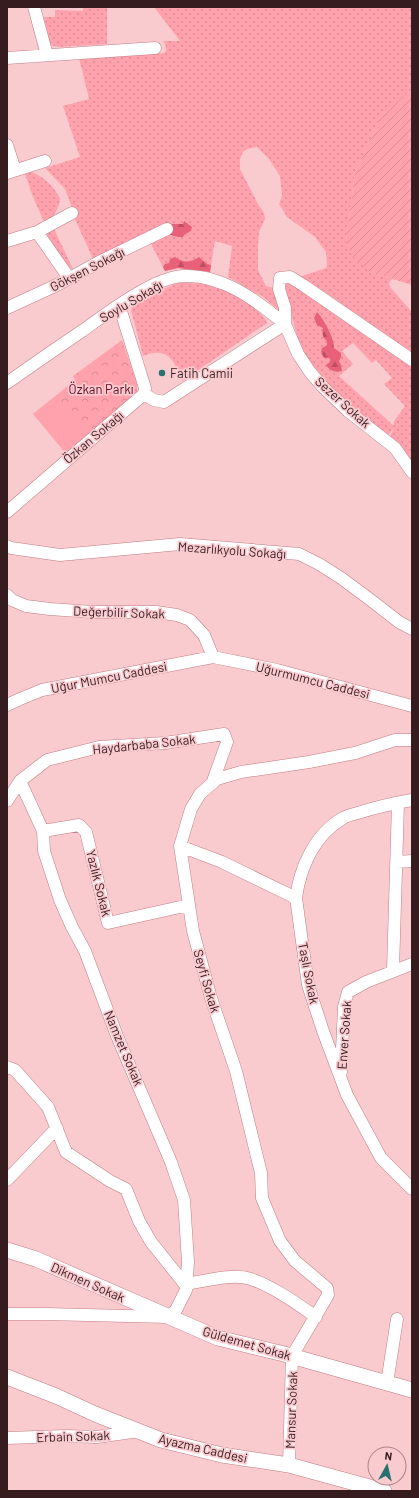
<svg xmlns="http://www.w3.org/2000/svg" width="419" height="1498" font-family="Barlow,sans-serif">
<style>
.grass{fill:url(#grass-dots);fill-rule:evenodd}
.forest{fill:url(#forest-firs)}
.park{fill:url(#park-crowns)}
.garden{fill:url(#garden-furrows)}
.pitch{fill:#ffa2ad}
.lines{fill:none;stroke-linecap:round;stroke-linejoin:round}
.minor-casing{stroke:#c27c84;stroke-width:13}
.tertiary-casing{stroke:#c27c84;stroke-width:16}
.minor{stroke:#fff;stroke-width:12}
.tertiary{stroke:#fff;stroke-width:15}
.poi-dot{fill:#27726f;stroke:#f9cbcf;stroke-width:1.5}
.labels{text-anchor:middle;stroke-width:3.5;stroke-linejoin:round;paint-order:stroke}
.street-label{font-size:13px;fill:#371c1f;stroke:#f9cbcf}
.poi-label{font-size:13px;fill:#371c1f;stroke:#f9cbcf;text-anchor:start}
.park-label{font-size:13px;fill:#630b23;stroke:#f9cbcf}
</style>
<defs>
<pattern id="grass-dots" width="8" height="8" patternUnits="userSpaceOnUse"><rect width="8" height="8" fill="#ffa2ad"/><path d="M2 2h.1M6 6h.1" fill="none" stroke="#db8b94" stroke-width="1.8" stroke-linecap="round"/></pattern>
<pattern id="forest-firs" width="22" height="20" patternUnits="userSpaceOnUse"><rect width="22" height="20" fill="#e96179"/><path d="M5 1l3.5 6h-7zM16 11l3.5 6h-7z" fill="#be4f63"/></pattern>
<pattern id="park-crowns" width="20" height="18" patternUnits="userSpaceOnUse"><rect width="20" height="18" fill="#ffa2ad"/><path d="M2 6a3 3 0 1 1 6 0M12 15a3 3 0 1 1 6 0" fill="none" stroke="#db8b94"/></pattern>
<pattern id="garden-furrows" width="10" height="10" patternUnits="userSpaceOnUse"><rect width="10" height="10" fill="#ffa2ad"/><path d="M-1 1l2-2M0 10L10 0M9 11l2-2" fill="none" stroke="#db8b94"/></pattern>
</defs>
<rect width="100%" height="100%" fill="#f9cbcf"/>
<!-- grass -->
<path class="grass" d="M83,7h24v37l-48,3 -6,-1 -3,-2 -6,-27h11v-7l28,1z
M154,7h258v82l-32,29 -25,54 -9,69 24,31 22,7 -3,4 1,4 22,25v43l-93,-67 -20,-11 27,-9 1,-3 -1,-13 -11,-15 -28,-20 -8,-13 3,-8 -2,-20 -11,-17 -12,-12 -10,2 -4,3 -3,7v10l18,35 6,9 1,6 -6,13 -1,16v22l8,16 8,2 7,19 -2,3 -16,-13 -35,-20 4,-31 -17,-5 -5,31 -32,-4 -13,3 -15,-29 23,-11 -1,-7h-3l-75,37 -20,-44 1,-1 -10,-27 -20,-21 35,-11 -17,-51 26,-7 -10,-41 85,-5 2,-2c0,-4 0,-7 -3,-10h17z
M32,172c12,5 22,15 28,26 0,10 -7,20 -15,26l-12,-27 -8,-23z
M53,227l21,44 -12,-11 -15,-24 2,-6z
M179,283c13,0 26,0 38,4 11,3 48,25 50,36l-85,58c-8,-21 -14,-35 -39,-25l-12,-46c4,-11 37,-23 48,-27z
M286,283l5,1 81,54 40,28v98l-24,-25 7,-12 -9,10 -61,-54 -16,-20 -12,-26 -12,-51zM353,343l19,20 4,-3 16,18 -8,6 21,22 -11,15v5l-55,-50 14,-12 -11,-13z"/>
<!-- forest -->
<path class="forest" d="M184,221l8,6 -1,4 -6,3 -2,3h-5l-10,-3 5,-3 -1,-7h11z
M175,257c9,6 14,6 24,0l8,7 4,1 -1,7 -32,-4 -13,3 -2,-4 2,-3 4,-1 1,-4z
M317,312c7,8 17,25 17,36l7,5v4l-2,4 2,4 1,6c-7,2 -12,0 -16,-6l4,-3v-3l-1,-1h-5l-3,-6 1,-4 5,-3v-4c-5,-3 -5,-8 -4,-13l-6,-3 -3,-7z"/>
<!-- park -->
<path class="park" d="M122,340l15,44v8l-50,45 -54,-23 42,-34 -2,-4z"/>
<!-- garden -->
<path class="garden" d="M412,89v196l-42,-13 -15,-12 -9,-19 9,-69 25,-54z"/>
<!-- pitch -->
<path class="pitch" d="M54,398l33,39 -20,18 -34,-41z"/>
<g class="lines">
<defs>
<path id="minor" d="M34,7l13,48
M7,58l148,-10
M7,145l8,25
M7,173l38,-12
M37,232l32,46
M7,241l30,-9 35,-19
M119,305l26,83 -1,6
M7,308l52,-24 40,-22 68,-33
M412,360l-109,-75 -13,-8 -10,1 -1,11 6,19v16l13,30 12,18 13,15 25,24 47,37 17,24
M7,383c25,-18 50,-35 75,-52 24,-17 72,-54 101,-55 39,-2 73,24 102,48
M7,512l137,-118 10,6 10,2 121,-78
M7,546l4,2 49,7 120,-11 119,10 20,10 22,14 27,20 31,24 13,7
M7,595l5,5 14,6 24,3 42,3h64l21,3 13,5 14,15 9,22
M7,705l13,-6 22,-9 171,-33 64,13 135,36
M412,800c-17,3 -35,7 -51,12 -6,2 -13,3 -18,6 -28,16 -43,49 -47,80l12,87 15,46 24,64 34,63 31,31
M7,801l13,-20 27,-21 52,-13 66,-4 59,-9 3,8 -15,42
M43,831l36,-6 7,7 22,91 81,-18
M180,846l42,16 74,36
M397,862l15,-1
M393,970l5,-167
M7,1067l8,3 33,37 18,45 44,29 16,8 13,32 12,21 36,45
M341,1072l3,-65 4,-15 18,-10 46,-18
M7,1180l50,-52
M187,1284c19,-3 45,-11 64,-5 23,8 45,24 65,38
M7,1314h39l122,3 8,-7 10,-20 2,-28 -4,-62 -13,-38 -54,-126 -32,-85 -13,-24 -12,-27 -16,-49 -1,-20 -23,-50
M387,1383l10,-64
M7,1438l59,-2 31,1 42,-6
M289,1465l3,-109 36,-61 -1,-7 -32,-27 -15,-20 -18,-43 -1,-25 -25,-102 -25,-73 -18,-67 -13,-85 11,-37 9,-15 17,-15 24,-7 68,-10 46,-9 40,-13h17"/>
<path id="tertiary" d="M7,1250l29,9 182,79 66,16 128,36
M7,1377l49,19 39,18 66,26 61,15 67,10 95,26"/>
</defs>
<!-- minor casing -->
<use href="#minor" class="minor-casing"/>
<!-- tertiary casing -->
<use href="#tertiary" class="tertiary-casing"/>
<!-- minor -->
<use href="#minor" class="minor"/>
<!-- tertiary -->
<use href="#tertiary" class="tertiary"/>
</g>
<!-- markers -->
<circle class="poi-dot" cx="162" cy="373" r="4"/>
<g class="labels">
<!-- street labels -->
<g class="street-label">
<text transform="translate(87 269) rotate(-27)" y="5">Gökşen Sokağı</text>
<text transform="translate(131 301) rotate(-30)" y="5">Soylu Sokağı</text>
<text transform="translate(343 402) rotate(42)" y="5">Sezer Sokak</text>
<text transform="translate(93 437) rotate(-40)" y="5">Özkan Sokağı</text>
<text transform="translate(232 550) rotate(4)" y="5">Mezarlıkyolu Sokağı</text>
<text transform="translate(119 612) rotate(2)" y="5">Değerbilir Sokak</text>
<text transform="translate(109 677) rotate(-11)" y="5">Uğur Mumcu Caddesi</text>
<text transform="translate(313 680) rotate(14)" y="5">Uğurmumcu Caddesi</text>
<text transform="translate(144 744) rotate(-6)" y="5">Haydarbaba Sokak</text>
<text transform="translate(99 883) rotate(76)" y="5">Yazlık Sokak</text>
<text transform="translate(309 973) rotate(79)" y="5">Taşlı Sokak</text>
<text transform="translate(207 981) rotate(74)" y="5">Seyfi Sokak</text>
<text transform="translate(344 1035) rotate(-86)" y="5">Enver Sokak</text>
<text transform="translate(124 1048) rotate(67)" y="5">Namzet Sokak</text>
<text transform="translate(88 1282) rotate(24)" y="5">Dikmen Sokak</text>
<text transform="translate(247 1343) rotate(16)" y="5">Güldemet Sokak</text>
<text transform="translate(291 1410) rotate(-88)" y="5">Mansur Sokak</text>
<text transform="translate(73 1436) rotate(-2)" y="5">Erbain Sokak</text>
<text transform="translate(203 1448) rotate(13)" y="5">Ayazma Caddesi</text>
</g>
<!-- poi labels -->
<g class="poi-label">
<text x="170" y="378">Fatih Camii</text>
</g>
<!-- park labels -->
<g class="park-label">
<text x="101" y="394">Özkan Parkı</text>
</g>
</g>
<!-- border -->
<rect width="419" height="1498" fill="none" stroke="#371c1f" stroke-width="16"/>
<!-- north arrow -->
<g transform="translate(387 1466) rotate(8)"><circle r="19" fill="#f9cbcf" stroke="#ab8589"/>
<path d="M0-3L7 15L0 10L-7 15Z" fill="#27726f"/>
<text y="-6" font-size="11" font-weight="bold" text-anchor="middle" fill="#371c1f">N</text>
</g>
</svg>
